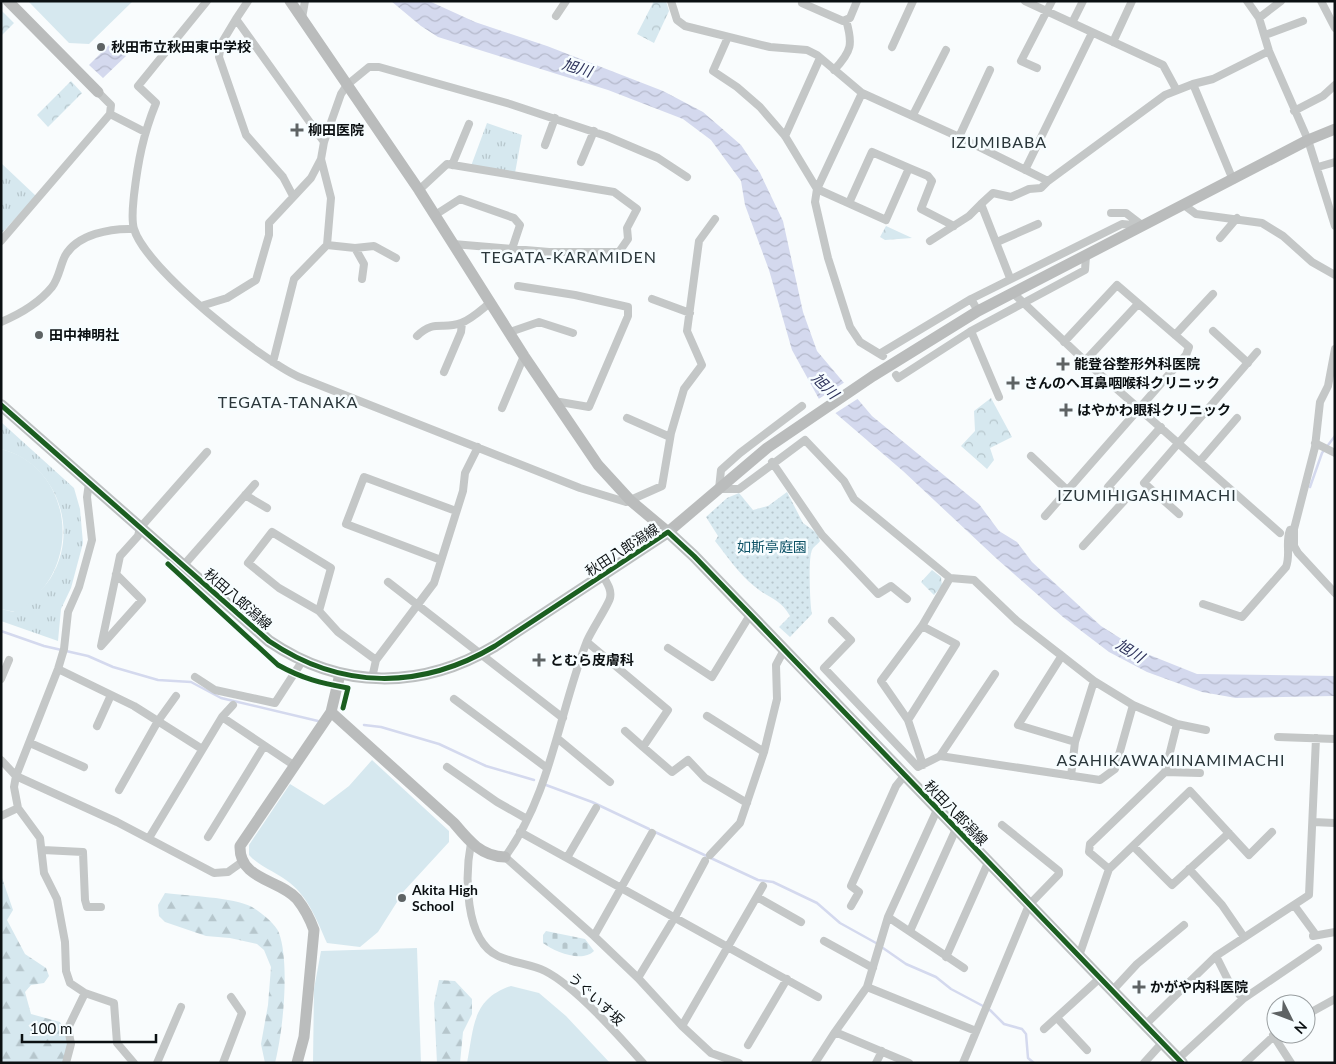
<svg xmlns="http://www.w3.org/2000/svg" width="1336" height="1064" font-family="Lato,'Noto Sans JP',sans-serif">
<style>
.grass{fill:url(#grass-tufts)}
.forest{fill:url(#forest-firs)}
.cemetery{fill:url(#cemetery-stones)}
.park{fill:url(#park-crowns)}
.garden{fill:url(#garden-dots)}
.pitch{fill:#d6e8ef}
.water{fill:url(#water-waves)}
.pier{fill:#f9fcfd}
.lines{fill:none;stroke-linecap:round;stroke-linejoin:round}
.stream{stroke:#d4d9ee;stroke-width:2.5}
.street{stroke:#c4c7c7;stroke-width:8}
.secondary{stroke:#babcbc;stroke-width:11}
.primary{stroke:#bdc0c1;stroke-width:12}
.cycleway-casing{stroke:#f7fdff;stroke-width:8}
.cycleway{stroke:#1b5e20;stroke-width:5}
.poi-dot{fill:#5e6364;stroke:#f7fdff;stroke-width:2}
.labels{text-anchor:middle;stroke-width:5;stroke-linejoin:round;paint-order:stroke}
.poi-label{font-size:14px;font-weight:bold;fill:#0b1012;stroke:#f7fdff;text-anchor:start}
.park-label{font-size:14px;fill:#0d5266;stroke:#f7fdff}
.street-label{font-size:14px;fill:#0b1012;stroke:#f7fdff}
.water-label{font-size:15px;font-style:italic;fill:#2d325b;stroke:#f7fdff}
.quarter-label{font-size:16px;letter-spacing:1px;fill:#2b373b;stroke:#f7fdff}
</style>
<defs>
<pattern id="grass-tufts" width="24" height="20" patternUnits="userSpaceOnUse" patternTransform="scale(1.25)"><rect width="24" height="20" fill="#d6e8ef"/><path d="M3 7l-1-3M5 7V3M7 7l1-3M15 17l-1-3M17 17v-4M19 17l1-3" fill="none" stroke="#b6c6cc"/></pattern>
<pattern id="forest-firs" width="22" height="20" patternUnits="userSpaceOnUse" patternTransform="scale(1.25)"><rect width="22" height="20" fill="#d6e8ef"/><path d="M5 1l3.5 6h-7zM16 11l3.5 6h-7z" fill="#b6c6cc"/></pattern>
<pattern id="cemetery-stones" width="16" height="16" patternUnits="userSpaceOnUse" patternTransform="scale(1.25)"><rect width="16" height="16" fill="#d6e8ef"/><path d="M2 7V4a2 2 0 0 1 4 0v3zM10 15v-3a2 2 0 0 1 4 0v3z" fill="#b6c6cc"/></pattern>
<pattern id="park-crowns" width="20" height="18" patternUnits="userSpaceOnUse" patternTransform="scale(1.25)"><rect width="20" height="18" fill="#d6e8ef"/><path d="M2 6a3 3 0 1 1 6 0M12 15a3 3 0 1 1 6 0" fill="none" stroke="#b6c6cc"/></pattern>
<pattern id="garden-dots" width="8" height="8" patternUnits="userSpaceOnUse" patternTransform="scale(1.25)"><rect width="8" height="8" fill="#d6e8ef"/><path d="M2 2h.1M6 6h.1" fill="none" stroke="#b6c6cc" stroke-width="1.8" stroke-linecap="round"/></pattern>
<pattern id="water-waves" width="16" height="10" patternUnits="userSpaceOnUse" patternTransform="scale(1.25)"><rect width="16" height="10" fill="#d4d9ee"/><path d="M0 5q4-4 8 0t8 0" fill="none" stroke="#b5b9cb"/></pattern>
</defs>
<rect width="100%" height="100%" fill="#f9fcfd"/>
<!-- grass -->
<path class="grass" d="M487,123l35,12 -7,38 -44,-7z
M1,163l35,33 -35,38z
M1,422l73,66 6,21 3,34 -12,45 -10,21 -3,32 -57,-20v-12l13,3c15,-12 31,-22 40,-40 25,-48 -1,-110 -53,-123z"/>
<!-- forest -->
<path class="forest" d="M1,875l12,35 -6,10 18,34 21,14 3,8 -5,7 -13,2 -6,7 6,22 29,8c8,13 11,28 2,41h-61z
M165,893c21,3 69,4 87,14 8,5 24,17 27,26 11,30 4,99 -4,130h-10l-4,-19 7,-39 3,-38 -7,-17 -7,-6 -27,-6 -24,-2 -41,-14 -6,-6 -1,-11z
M439,980l16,1 17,18v15l-9,18 -3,31h-23l-3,-60z"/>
<!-- cemetery -->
<path class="cemetery" d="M546,931l39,8 9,12c-12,12 -39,1 -51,-8v-8z"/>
<!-- park -->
<path class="park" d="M654,1h12l3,10 -15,32 -17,-9z
M1,10l13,13 -13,13z
M71,81l11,12 -34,34 -11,-12z
M886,226l26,12 -27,2 -5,-3z
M991,398l21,39 -22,11 4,12 -7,9 -26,-23 14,-15 -1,-20z
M932,570l9,7 1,9 -8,9 -13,-13z"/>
<!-- garden -->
<path class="garden" d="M787,492l16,31 14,10 3,8c-2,3 -7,6 -8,9 -4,7 -2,55 0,64l-22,23 -11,-10 11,-11c-9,-17 -22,-18 -36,-30 -15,-12 -27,-30 -39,-45l3,-5 -12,-19 21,-19 12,-5 14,17 15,-4z"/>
<!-- pitch -->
<path class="pitch" d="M28,1h105l-44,43 -20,-1z
M1,449c66,16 81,103 35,147 -6,6 -13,14 -21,16l-14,-3z
M372,760l77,71v11l-45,49 -26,41 -18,15 -33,-4c-9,-20 -18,-45 -37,-60 -13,-11 -29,-15 -41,-28v-10l41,-61 34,21 25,-19z
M417,948l4,115h-108l1,-74 7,-38z
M511,986l28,7 27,23 44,47h-143c7,-36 5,-64 44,-77z"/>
<!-- water -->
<path class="water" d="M391,1h38l46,21 72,24 116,45 40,21 38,33 19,28 23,48 20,91 14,39 55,65 107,88 20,27 18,11 15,20 69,64 41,26 55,22 138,2v20l-99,2 -34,-6 -55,-20 -38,-20 -46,-35 -66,-58 -94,-88 -84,-72 -27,-49 -23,-80 -24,-65 -4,-24 -30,-41 -28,-21 -75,-29 -170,-53 -17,-11z
M112,42l14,14 -23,22 -14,-13z"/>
<!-- pier -->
<path class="pier" d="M845,382l14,16 -25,16 -17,-14z"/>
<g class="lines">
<!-- stream -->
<path class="stream" d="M1310,487l12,-34 13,-17
M1,631l43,15 44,10 25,11 45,13 33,2 30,16 97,23
M364,725l17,2 58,17 47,22 48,14
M546,785l46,17 57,27
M655,832l103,48 15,2 44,21 23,20 36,20
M883,948l23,16 30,13 15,12 32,17
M990,1010l14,14 18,5 4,5 2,24 6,5"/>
<!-- street -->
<path class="street" d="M207,1l-69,85 18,17c-13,32 -18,58 -22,92 -1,11 -3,24 0,34 12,40 127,131 165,148l281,111 46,14 36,-16 9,-53 13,-44 18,-24 -15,-34 12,-90 16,-22
M248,1l-12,18 88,123
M671,1l6,19 8,6 85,21 37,3 10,5 45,38 97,44 89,44 117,-86 28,-11 40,96
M1025,1l138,64 13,24
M1247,1l12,17 10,33 39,89 27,86
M1321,1l14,27
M802,3l41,18 7,-3 7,-17
M556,16l10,-15
M302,18l3,-17
M1259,18l22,-17
M236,19l-15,25 -2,13 27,78 37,42 10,19
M1072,23l11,-22
M1265,35l38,-14
M728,37l-15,34 24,16 23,20 25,29 32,53 69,31 23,-52 -37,-16 -23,51
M1113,42l19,-41
M892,47l21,-46
M1037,68l-16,-7 31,-60
M834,70c18,-19 19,-26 12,-50
M1193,84l20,-5 56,-28
M862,93l-45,96 -2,13 3,13 10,43 22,69 10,15 23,14
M1294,111l29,-15 12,-11
M110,114l35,18
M913,115l33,-65
M785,136l35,-78
M959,137l31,-67
M545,145l10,-27
M581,162l13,-31
M452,165l17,-41
M1318,167l17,-5
M909,168l19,8 4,5 -11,28 33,17
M1025,170l67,-137
M419,190l28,-26 167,28 23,17 -10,19 1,11 -9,13h-70l-96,-8
M1184,205l12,9 66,9 21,13 29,26 23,13
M1111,213h15l17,13
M435,215l25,-16 54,19 6,7 -8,24
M1220,238l17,-20
M1,241l109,-127 1,-9 -13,-13
M930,241l39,-25 12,-12
M997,242l41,-18
M327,245l28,3 9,16 -2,15
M355,248l19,-2 22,12
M1010,278l-29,-74 12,-11 18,4 18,-8 12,-1 7,-7
M518,286l57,9 53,12v9l-39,91 -35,-6
M1013,293l72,68 195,172
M652,299l38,14
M971,299l151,-75 21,2
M201,306l26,-8 29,-18 13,-45v-12l42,-45 10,-19
M1,322c19,-8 38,-19 51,-35 7,-9 8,-21 13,-31 12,-22 46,-28 69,-27
M971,331l28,66
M1213,331l35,32
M510,332l29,-10 34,11
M1175,335l38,-41
M417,336c17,-17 26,-6 44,-13 11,-4 21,-14 30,-21
M1335,349l-7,37 -8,16 -5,45 -21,82v17l4,7 37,40
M881,353l90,-54 7,12
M1085,361l53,-57
M273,362l21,-83 33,-34 4,-47 -10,-39 3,-17 17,-48 6,-9 22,-18h10l131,37 96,32 52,22 29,19
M444,372l17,-40 1,-9
M896,375l2,3 73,-47 114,-61 1,-14
M802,406l-62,47 -19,17 -2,19h20l66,-49 39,41 10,18 96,79 24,2 43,41 77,60 39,24 44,19 29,6
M502,408l22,-52
M627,418l43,19
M1315,443l20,10
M1031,456l36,34
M1200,461l37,-43
M772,462l50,73 56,59 13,-8 16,13
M89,483l-2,14 5,43 -13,47 -11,25 -4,37 -6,20 -42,107 -2,11 4,21 22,30 4,35 13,26 8,43 1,29 4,12 15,10 29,10 3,40 17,20
M245,495l22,13
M1179,514l-35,-31 113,-131
M1045,516l141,-161 3,-8 -72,-62 -53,57
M1083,546l41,-45 -16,-14 53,-60
M441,560l-95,-36 18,-47 92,34
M183,566l72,-82
M116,574l26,26 -41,46 19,-90 18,-20 2,-8 67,-76
M603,576c4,7 9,14 7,22 -1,6 -19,33 -23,43 -28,71 -36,153 -82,216l89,79 44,42 44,48 29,27 28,10
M388,582l175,136
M1203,604l39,13 44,-50c5,-13 -1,-24 4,-37l4,-1
M319,611l12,-43 -59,-36 -24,31 31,25 40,23 19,21 38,28
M832,621l19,19 -27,28 94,99 22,-11 55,-82
M587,642l81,68 -25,37 29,25 16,-12 17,18 42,25
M668,648l44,29 38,-62
M1061,657l-43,68 57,17
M58,669l76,37 68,43
M195,677l20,13 60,13 28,-43
M372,678l4,-18 58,-77 29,-92 2,-18 13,-26
M1,679l8,-19
M454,699l93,69
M707,716l57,36
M222,717l11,-12
M908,720l48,-76 -34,-18
M97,726l14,-31
M625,731l18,16
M1278,737l57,2
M557,738l53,44
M30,743l54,24
M940,756l160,24 15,-11 18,-64
M1,760l15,16 101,46 97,51 14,-1 14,-10
M923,765l-15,-45 -27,-39 41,-55 28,-48
M447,767l50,35 30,17
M1165,772l35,1
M1071,776l4,-34 19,-61
M119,790l39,-69 18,-25
M1,816l17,-8
M1313,822l22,1
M520,832l298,165
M208,837l56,-91
M149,838l73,-121 73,49
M471,843c-6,31 -7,97 27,113 15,7 33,8 47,15 30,15 75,66 98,92
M1133,846l39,39 57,-52
M43,850l40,2 2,48 2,7h14
M710,855l30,-32 24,-71 13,-53 -1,-34 8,-15
M568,856l28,-48
M1109,869l81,-78 59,64 23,-23
M1189,869l33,36 22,32
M757,897l44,25
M1294,905l22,30
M851,906l8,-14 -8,-6 45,-100 9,-11
M888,917l76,51
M910,931l46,-102
M594,936l58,-103
M1313,936l22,-4
M824,941l49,27
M1079,956l30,-87 -20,-17 1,-8 75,-72 12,-48
M1216,956l12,24 15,19
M946,957l42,-94
M638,978l37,-61 30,-56
M867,987l109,44
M1112,991l25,-27 47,-39
M1306,1015l29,-16
M1058,1019l29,31
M1145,1025l71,-69 93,-61 7,-157
M682,1026l81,-140
M1044,1029l56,-51
M1273,1035l18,28
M748,1045l39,-66
M1178,1059l65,-60 75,-51
M66,1063l5,-19 -3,-16 17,-35
M157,1063l24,-56
M223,1063l19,-50 -11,-16
M815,1063l20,-31
M876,1063l6,-12
M909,1063l-74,-31 32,-45 21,-70 49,-107
M963,1063l66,-158 30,-31v-3l-57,-46
M1144,1063l18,-20
M1245,1063l31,-29"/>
<!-- secondary -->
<path class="secondary" d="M8,1l90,91
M290,1l129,189 105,166 74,109 33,36 37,31 99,-84 106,-72 105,-65 330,-171 27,-11
M331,712l123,111c15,18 27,33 51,34
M297,1063l7,-26 10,-107c-4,-11 -9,-21 -17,-31 -18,-20 -58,-19 -57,-53l91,-134 9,-38"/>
<!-- primary -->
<path class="primary" d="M1,405l268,236c72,49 152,49 226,5l173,-114 26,24 488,507"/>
<defs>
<path id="cycleway" d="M1,405l268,236c72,49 152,49 226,5l173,-114 26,24 488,507
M168,564l110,101c25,14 43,18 70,23l-5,20"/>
</defs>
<!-- cycleway casing -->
<use href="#cycleway" class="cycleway-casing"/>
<!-- cycleway -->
<use href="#cycleway" class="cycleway"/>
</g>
<!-- markers -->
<g class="poi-dot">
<circle cx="101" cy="47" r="5"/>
<path d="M294.5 122.5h5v5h5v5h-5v5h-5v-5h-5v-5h5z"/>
<circle cx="39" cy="335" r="5"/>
<path d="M1060.5 356.5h5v5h5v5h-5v5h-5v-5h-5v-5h5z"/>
<path d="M1010.5 375.5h5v5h5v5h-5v5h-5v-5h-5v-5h5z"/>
<path d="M1063.5 402.5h5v5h5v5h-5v5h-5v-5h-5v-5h5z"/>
<path d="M536.5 652.5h5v5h5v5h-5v5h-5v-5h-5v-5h5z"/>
<circle cx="402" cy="898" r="5"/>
<path d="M1136.5 979.5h5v5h5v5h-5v5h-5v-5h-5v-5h5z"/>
</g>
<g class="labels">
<!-- poi labels -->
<g class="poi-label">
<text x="111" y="52">秋田市立秋田東中学校</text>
<text x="308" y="135">柳田医院</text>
<text x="49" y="340">田中神明社</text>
<text x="1074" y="369">能登谷整形外科医院</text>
<text x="1024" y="388">さんのへ耳鼻咽喉科クリニック</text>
<text x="1077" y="415">はやかわ眼科クリニック</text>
<text x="550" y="665">とむら皮膚科</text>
<text x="412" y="895">Akita High<tspan x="412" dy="16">School</tspan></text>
<text x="1150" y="992">かがや内科医院</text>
</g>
<!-- park labels -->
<g class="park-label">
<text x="772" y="552">如斯亭庭園</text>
</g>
<!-- street labels -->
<g class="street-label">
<text transform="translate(622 550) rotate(-33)" y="5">秋田八郎潟線</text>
<text transform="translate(238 599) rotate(41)" y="5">秋田八郎潟線</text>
<text transform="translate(956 813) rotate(46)" y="5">秋田八郎潟線</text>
<text transform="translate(596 999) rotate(43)" y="5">うぐいす坂</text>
</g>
<!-- water labels -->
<g class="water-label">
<text transform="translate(577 68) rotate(17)" y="5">旭川</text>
<text transform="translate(825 386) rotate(45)" y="5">旭川</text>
<text transform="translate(1130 651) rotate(32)" y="5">旭川</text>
</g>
<!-- quarter labels -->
<g class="quarter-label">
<text x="999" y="148">IZUMIBABA</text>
<text x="569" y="263">TEGATA-KARAMIDEN</text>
<text x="288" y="408">TEGATA-TANAKA</text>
<text x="1147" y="501">IZUMIHIGASHIMACHI</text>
<text x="1171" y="766">ASAHIKAWAMINAMIMACHI</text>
</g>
</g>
<!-- border -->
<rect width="1336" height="1064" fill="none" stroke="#0b1012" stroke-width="5"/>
<!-- north arrow -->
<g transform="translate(1291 1019) rotate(132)"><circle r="24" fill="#f7fdff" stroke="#999ea0"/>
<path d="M0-4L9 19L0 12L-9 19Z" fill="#5e6364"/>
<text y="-8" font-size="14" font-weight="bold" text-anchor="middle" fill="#0b1012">N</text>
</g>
<!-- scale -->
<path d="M22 1034v8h134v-8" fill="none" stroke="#0b1012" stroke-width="2.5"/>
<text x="30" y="1034" font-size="15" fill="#0b1012" stroke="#f7fdff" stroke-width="4" paint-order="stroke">100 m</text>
</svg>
